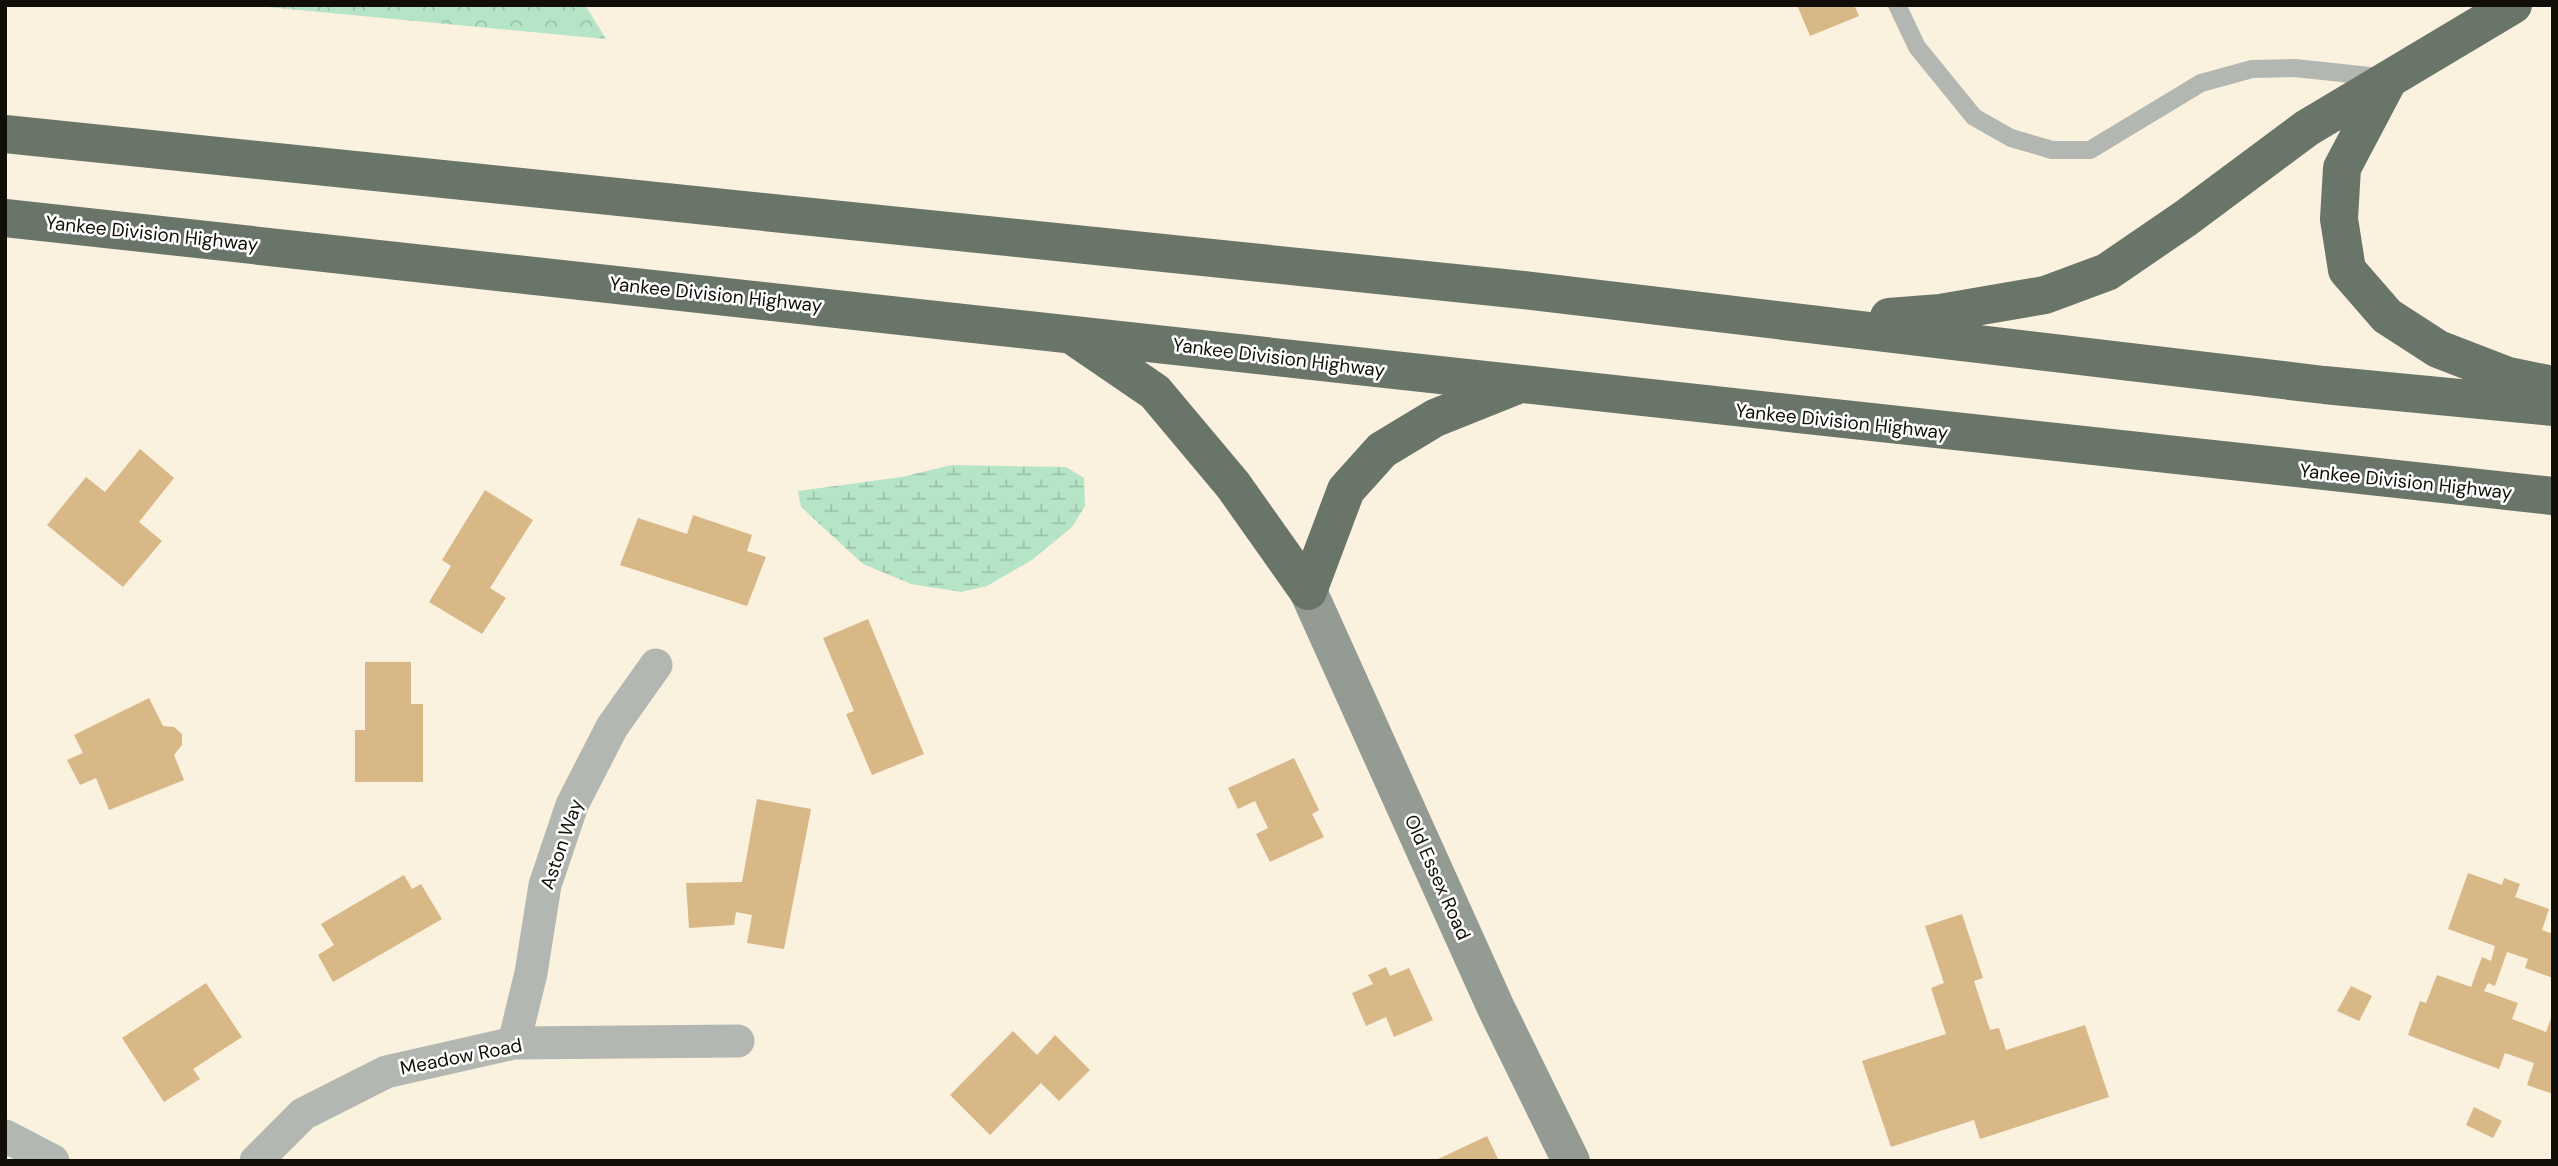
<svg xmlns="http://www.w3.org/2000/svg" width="2558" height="1166" font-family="'DM Sans',sans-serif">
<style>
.wetland{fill:url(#wetland-marsh)}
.park{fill:url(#park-crowns)}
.building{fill:#d9b888}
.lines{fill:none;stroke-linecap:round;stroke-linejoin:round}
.service{stroke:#b2b8b1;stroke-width:18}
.minor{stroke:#b2b8b1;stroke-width:33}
.secondary{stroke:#939b92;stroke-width:38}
.motorway{stroke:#697568;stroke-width:38}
.labels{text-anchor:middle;stroke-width:5;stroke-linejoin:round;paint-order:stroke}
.street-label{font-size:19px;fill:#110e08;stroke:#fff}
</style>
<defs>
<pattern id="wetland-marsh" width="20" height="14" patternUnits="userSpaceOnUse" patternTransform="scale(1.75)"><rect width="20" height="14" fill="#b5e4c7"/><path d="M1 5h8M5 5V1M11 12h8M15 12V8" fill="none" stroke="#9bc2a9"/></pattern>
<pattern id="park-crowns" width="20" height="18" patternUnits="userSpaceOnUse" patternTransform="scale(1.75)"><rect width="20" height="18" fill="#b5e4c7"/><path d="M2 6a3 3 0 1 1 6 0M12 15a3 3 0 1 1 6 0" fill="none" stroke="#9bc2a9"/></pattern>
</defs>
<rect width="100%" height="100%" fill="#fbf1df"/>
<!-- wetland -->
<path class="wetland" d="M951,465l115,2 18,11 1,28 -13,21 -40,33 -45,26 -26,6 -50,-8 -48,-20 -62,-57 -3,-16 104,-14z"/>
<!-- park -->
<path class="park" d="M246,5h339l21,34z"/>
<!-- building -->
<path class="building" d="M1797,5h57l5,11 -49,20z
M140,449l34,29 -35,44 23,19 -39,46 -76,-62 39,-48 19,15z
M485,490l48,30 -43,68 16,10 -24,36 -53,-32 22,-36 -9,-6z
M693,515l59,20 -5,16 19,6 -19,49 -127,-41 18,-47 49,16z
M868,619l56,135 -52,21 -26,-61 8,-3 -31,-73z
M365,662h46v42h12v78h-68v-52h10z
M149,698l14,28 11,1 8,7v11l-8,10 10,25 -75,30 -13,-32 -16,7 -13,-25 16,-7 -9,-18z
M1294,758l25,52 -7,4 12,23 -54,25 -14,-28 12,-6 -13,-27 -17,8 -10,-21z
M757,799l54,10 -27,140 -37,-6 5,-28 -16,-3 -2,13 -45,3 -3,-45 56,-1z
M2468,873l34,12 2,-7 16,6 -5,13 34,12 -7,21 11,4v44l-28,-10 3,-9 -21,-7 -12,34 -7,-3 -4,8 34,12 -6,16 34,13 7,-19v81l-26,-9 7,-22 -29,-10 -6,16 -91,-34 12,-34 6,2 11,-28 34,12 11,-30 9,4 4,-15 -47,-17z
M404,875l8,14 9,-5 21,35 -109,63 -15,-27 16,-10 -13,-21z
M1962,914l21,64 -9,3 16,49 9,-2 7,22 79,-25 24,72 -129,42 -6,-19 -83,27 -29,-86 84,-27 -15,-46 13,-5 -19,-57z
M1386,967l4,9 19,-8 24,52 -39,17 -8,-20 -20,9 -14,-33 21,-9 -5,-9z
M206,983l36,54 -49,32 7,10 -36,23 -42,-64z
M2351,986l21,10 -13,25 -22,-10z
M1013,1031l24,24 18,-20 35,35 -31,31 -18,-18 -51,52 -40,-40z
M2474,1107l28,14 -9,17 -27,-13z
M1487,1136l12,25h-65z"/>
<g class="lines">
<!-- service -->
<path class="service" d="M1897,5l20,42 57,70 37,21 41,12h38l111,-67 51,-14 43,-1 84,9"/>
<!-- minor -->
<path class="minor" d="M514,1043l17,-70 14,-88 27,-80 40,-78 44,-62
M5,1136l48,25
M256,1161l47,-47 83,-42 128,-29 224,-2"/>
<!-- secondary -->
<path class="secondary" d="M1308,591l188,417 75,153"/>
<!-- motorway -->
<path class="motorway" d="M2389,79l-47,89 -3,51 8,51 40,46 51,33 70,27 45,9
M5,134l1518,156 801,95 229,22
M5,218c850,90 1698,189 2548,278
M1889,317l51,-4 105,-18 62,-23 79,-54 121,-90 206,-123
M1073,336l82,56 78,93 75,106
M1308,591l38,-101 36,-40 53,-32 80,-32"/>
</g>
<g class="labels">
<!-- street labels -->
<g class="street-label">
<text transform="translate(152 233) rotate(6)" y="7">Yankee Division Highway</text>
<text transform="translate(716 294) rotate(6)" y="7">Yankee Division Highway</text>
<text transform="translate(1279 357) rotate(7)" y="7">Yankee Division Highway</text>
<text transform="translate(1842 421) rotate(6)" y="7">Yankee Division Highway</text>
<text transform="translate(2406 481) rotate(6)" y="7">Yankee Division Highway</text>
<text transform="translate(561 844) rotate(-71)" y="7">Aston Way</text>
<text transform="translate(1438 877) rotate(66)" y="7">Old Essex Road</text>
<text transform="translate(461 1056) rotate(-11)" y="7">Meadow Road</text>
</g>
</g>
<!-- border -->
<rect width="2558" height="1166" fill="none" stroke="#110e08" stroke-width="14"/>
</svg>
